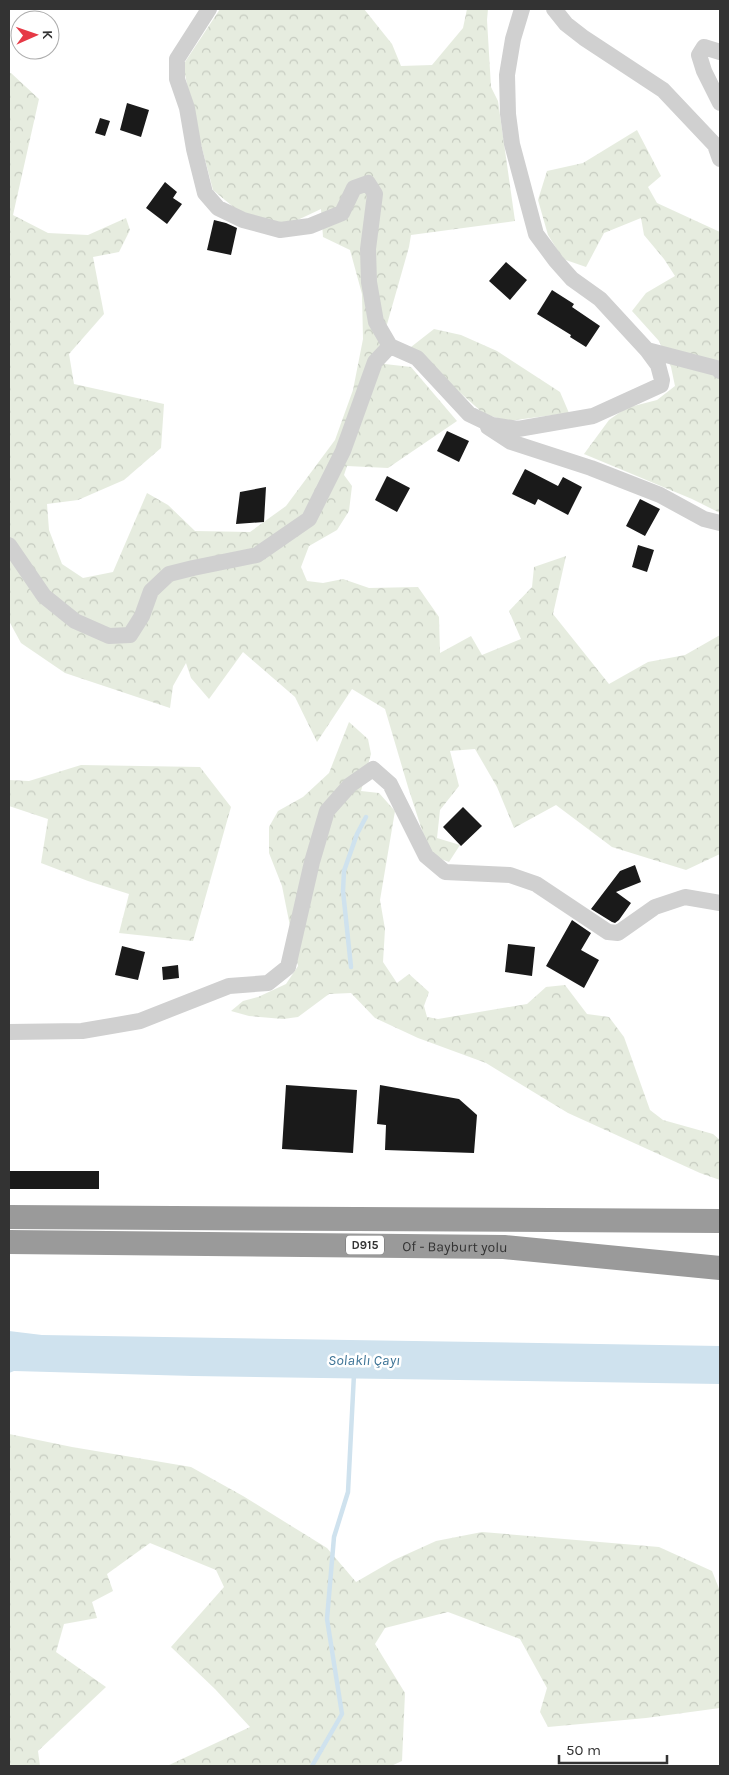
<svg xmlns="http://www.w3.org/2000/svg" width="729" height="1775" font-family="Karla,sans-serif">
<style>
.forest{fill:url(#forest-crowns)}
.water{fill:#cfe2ee}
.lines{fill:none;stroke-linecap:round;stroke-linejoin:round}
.stream{stroke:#cfe2ee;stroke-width:4.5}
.building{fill:#1a1a1a}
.minor{stroke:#d0d0d0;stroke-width:16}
.highway{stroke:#9a9a9a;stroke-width:24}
.labels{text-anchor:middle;stroke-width:5;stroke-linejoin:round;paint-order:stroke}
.shield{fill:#fff;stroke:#707070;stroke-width:1}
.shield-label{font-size:12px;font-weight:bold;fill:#333}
.street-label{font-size:14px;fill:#333;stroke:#fff}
.water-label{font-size:15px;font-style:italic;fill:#3f7597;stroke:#fff}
</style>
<defs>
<pattern id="forest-crowns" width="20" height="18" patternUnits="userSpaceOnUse" patternTransform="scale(1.25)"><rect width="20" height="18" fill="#e6ecdf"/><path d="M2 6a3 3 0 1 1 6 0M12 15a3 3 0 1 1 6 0" fill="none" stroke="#c6cbc0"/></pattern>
</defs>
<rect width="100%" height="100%" fill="#fff"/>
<!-- forest -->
<path class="forest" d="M220,9h144l28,35 9,22 31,-1 31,-37 4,-19h21l-1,11 4,67 7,14 17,120 -104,14 -2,12 -33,116 35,4 46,54 -69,47 -41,-2 -3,9 8,11 -3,25 -12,19 -28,16 -8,21 6,14 16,2 20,-4 26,9 49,-1 21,30 1,36 31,-17 11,19 39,-16 -12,-28 23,-24 2,-20 32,-11 -13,58 56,70 39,-22 37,-7 35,-20v219l-34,16 -74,-23 -56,-42 -42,23 -17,-41 -22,-38 -25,2 9,35 -19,24 -3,28 23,7 -11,17 -19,-7 -22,-68 -23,-78 -33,-20 -35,53 -22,-45 -52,-45 -34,47 -18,-21 -5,-15 -13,23 -3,22 -105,-35 -44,-30 -12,-22v-548h2l28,26 -26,116 35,18 40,2 38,-17 4,12 -11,22 -26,5 11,57 -35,40 5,30 90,20 -3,44 -37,32 -46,20 -31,4 2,26 13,34 21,14 30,-6 34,-79 21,12 27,26 55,1 36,-26 49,-66 18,-50 10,-51 -1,-45 -12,-44 -27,-13 -2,-28 -34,16 -43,-9 -31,-26 -19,-72 -11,-53z
M637,130l24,46 -13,11 9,16 63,29v281l-28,-14 -108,-45 25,-34 17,-12 31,-8 18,-14 -4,-19 -12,-26 -27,-30 14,-18 29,-17 -11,-17 -20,-24 -3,-17 -37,15 -18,34 -23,-8 -15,-24 -10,-35 9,-29 36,-8z
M434,329l27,6 36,16 63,41 9,21 -61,8 -24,-7 -47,-42 -26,-25z
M349,722l19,17 3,15 -10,37 18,2 16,18 -15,89 5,29 -2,33 14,21 12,-9 20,18 -5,14 3,11 11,2 89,-15 19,-17 19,-2 22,29 22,3 15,20 26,73 13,10 50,14 7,6v40l-20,-7 -132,-60 -82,-50 -68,-25 -43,-20 -24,-25 -22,1 -31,23 -15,2 -34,-3 -18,-5 12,-10 15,-4 28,-13 12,-18 -16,-80 -13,-33v-26l9,-16 25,-14 26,-24z
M81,765l119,2 31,40 -38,134 -74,-8 10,-39 -41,-13 -47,-18 7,-44 -39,-13v-26l20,1z
M9,1434l63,13 119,20 52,29 84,52 29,34 38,-22 42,-19 46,-9 177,15 53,24 8,20v117l-74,10 -98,9 -8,-15 7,-24 -27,-49 -72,-27 -63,16 -10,16 30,49 -3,68 -11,5h-224l83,-39 -35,-38 -44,-42 53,-60 -8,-17 -66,-27 -43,31 6,17 -21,11 5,16 -33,6 -8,28 50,35 -68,64 2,15h-31z"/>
<!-- water -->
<path class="water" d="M9,1331l33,4 678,11v38l-527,-8 -179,-5 -5,2z"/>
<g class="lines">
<!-- stream -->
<path class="stream" d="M351,967l-8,-76 1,-20 13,-37 9,-17
M312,1766l30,-52 -15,-95 7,-82 14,-45 6,-118"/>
</g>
<!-- building -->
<path class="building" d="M127,103l22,7 -8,27 -21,-7z
M100,118l10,3 -5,15 -10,-3z
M165,182l12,10 -4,6 9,6 -15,20 -21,-16z
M214,220l12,3 11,5 -6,27 -24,-5z
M506,262l21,18 -17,20 -21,-19z
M552,290l22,14 -2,3 28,19 -14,21 -16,-10 1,-2 -34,-21z
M447,431l22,10 -10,21 -22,-11z
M525,469l33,17 5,-9 19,10 -14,28 -30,-16 -3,6 -23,-11z
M387,476l23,12 -13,24 -22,-12z
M266,487l-2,35 -28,2 4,-32z
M640,499l20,10 -15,27 -19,-10z
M638,545l16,5 -7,22 -15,-5z
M463,807l19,19 -21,20 -18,-19z
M635,865l6,17 -25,10 15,11 -12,17 -4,3 -3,-1 -21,-13 29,-38z
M572,920l19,13 -10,17 18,10 -15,28 -38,-22z
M508,944l27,3 -3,29 -27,-4z
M122,946l23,6 -7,28 -23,-5z
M178,965l1,13 -16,2 -1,-13z
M286,1085l71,5 -4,63 -71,-4z
M380,1085l79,14 18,16 -3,38 -89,-3 1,-25 -9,-1z
M9,1171h90v18h-90z"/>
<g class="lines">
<!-- minor -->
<path class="minor" d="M209,9l-32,50v20l10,29 7,41 11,44 13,15 25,12 37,10 30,-4 32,-13 12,-25 14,-5 7,11 -7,55 1,33 7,40 14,24 27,12 52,56 23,11 26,4 75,-13 68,-31 1,-5 -4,-15 -11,-15 -47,-51 -28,-20 -16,-18 -20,-27 -24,-90 -4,-30 -1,-39 6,-36 9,-30
M554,9l12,15 18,14 79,52 52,55 5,14
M720,52l-16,-5 -5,8 5,16 16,32
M647,350l69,18 4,3
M488,427l23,15 80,26 69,27 44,24 16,4
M9,545l35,51 31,25 34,15 21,-1 12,-19 9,-25 18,-17 24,-6 64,-13 52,-36 34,-68 32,-89 15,-16
M9,1032l73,-1 58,-10 89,-35 39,-3 20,-16 24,-105 15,-51 23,-26 23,-16 17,15 36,72 19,16 65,3 26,9 72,48 10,1 37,-26 30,-10 35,6"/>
<!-- highway -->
<g class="highway">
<path d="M9,1217l711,4"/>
<path id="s1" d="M9,1242l495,5 216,21"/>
</g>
</g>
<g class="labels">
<!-- shield labels -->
<rect class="shield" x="346" y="1235.5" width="38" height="19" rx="4"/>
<g class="shield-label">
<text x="365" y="1249">D915</text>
</g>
<!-- street labels -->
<g class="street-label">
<text dy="5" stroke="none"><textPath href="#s1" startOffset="446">Of - Bayburt yolu</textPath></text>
</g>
<!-- water labels -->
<g class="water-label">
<text x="364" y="1365">Solaklı Çayı</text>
</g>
</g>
<!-- border -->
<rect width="729" height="1775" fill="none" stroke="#333333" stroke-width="20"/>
<!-- north arrow -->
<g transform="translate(35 35) rotate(88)"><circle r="24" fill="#ffffff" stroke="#adadad"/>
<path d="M0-4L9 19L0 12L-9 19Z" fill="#e63946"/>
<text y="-8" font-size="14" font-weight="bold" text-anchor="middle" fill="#333333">K</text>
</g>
<!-- scale -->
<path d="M559 1755v8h108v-8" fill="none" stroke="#333333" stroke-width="2.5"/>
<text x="566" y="1755" font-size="15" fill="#333333" stroke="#ffffff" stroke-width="4" paint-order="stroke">50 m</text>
</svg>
